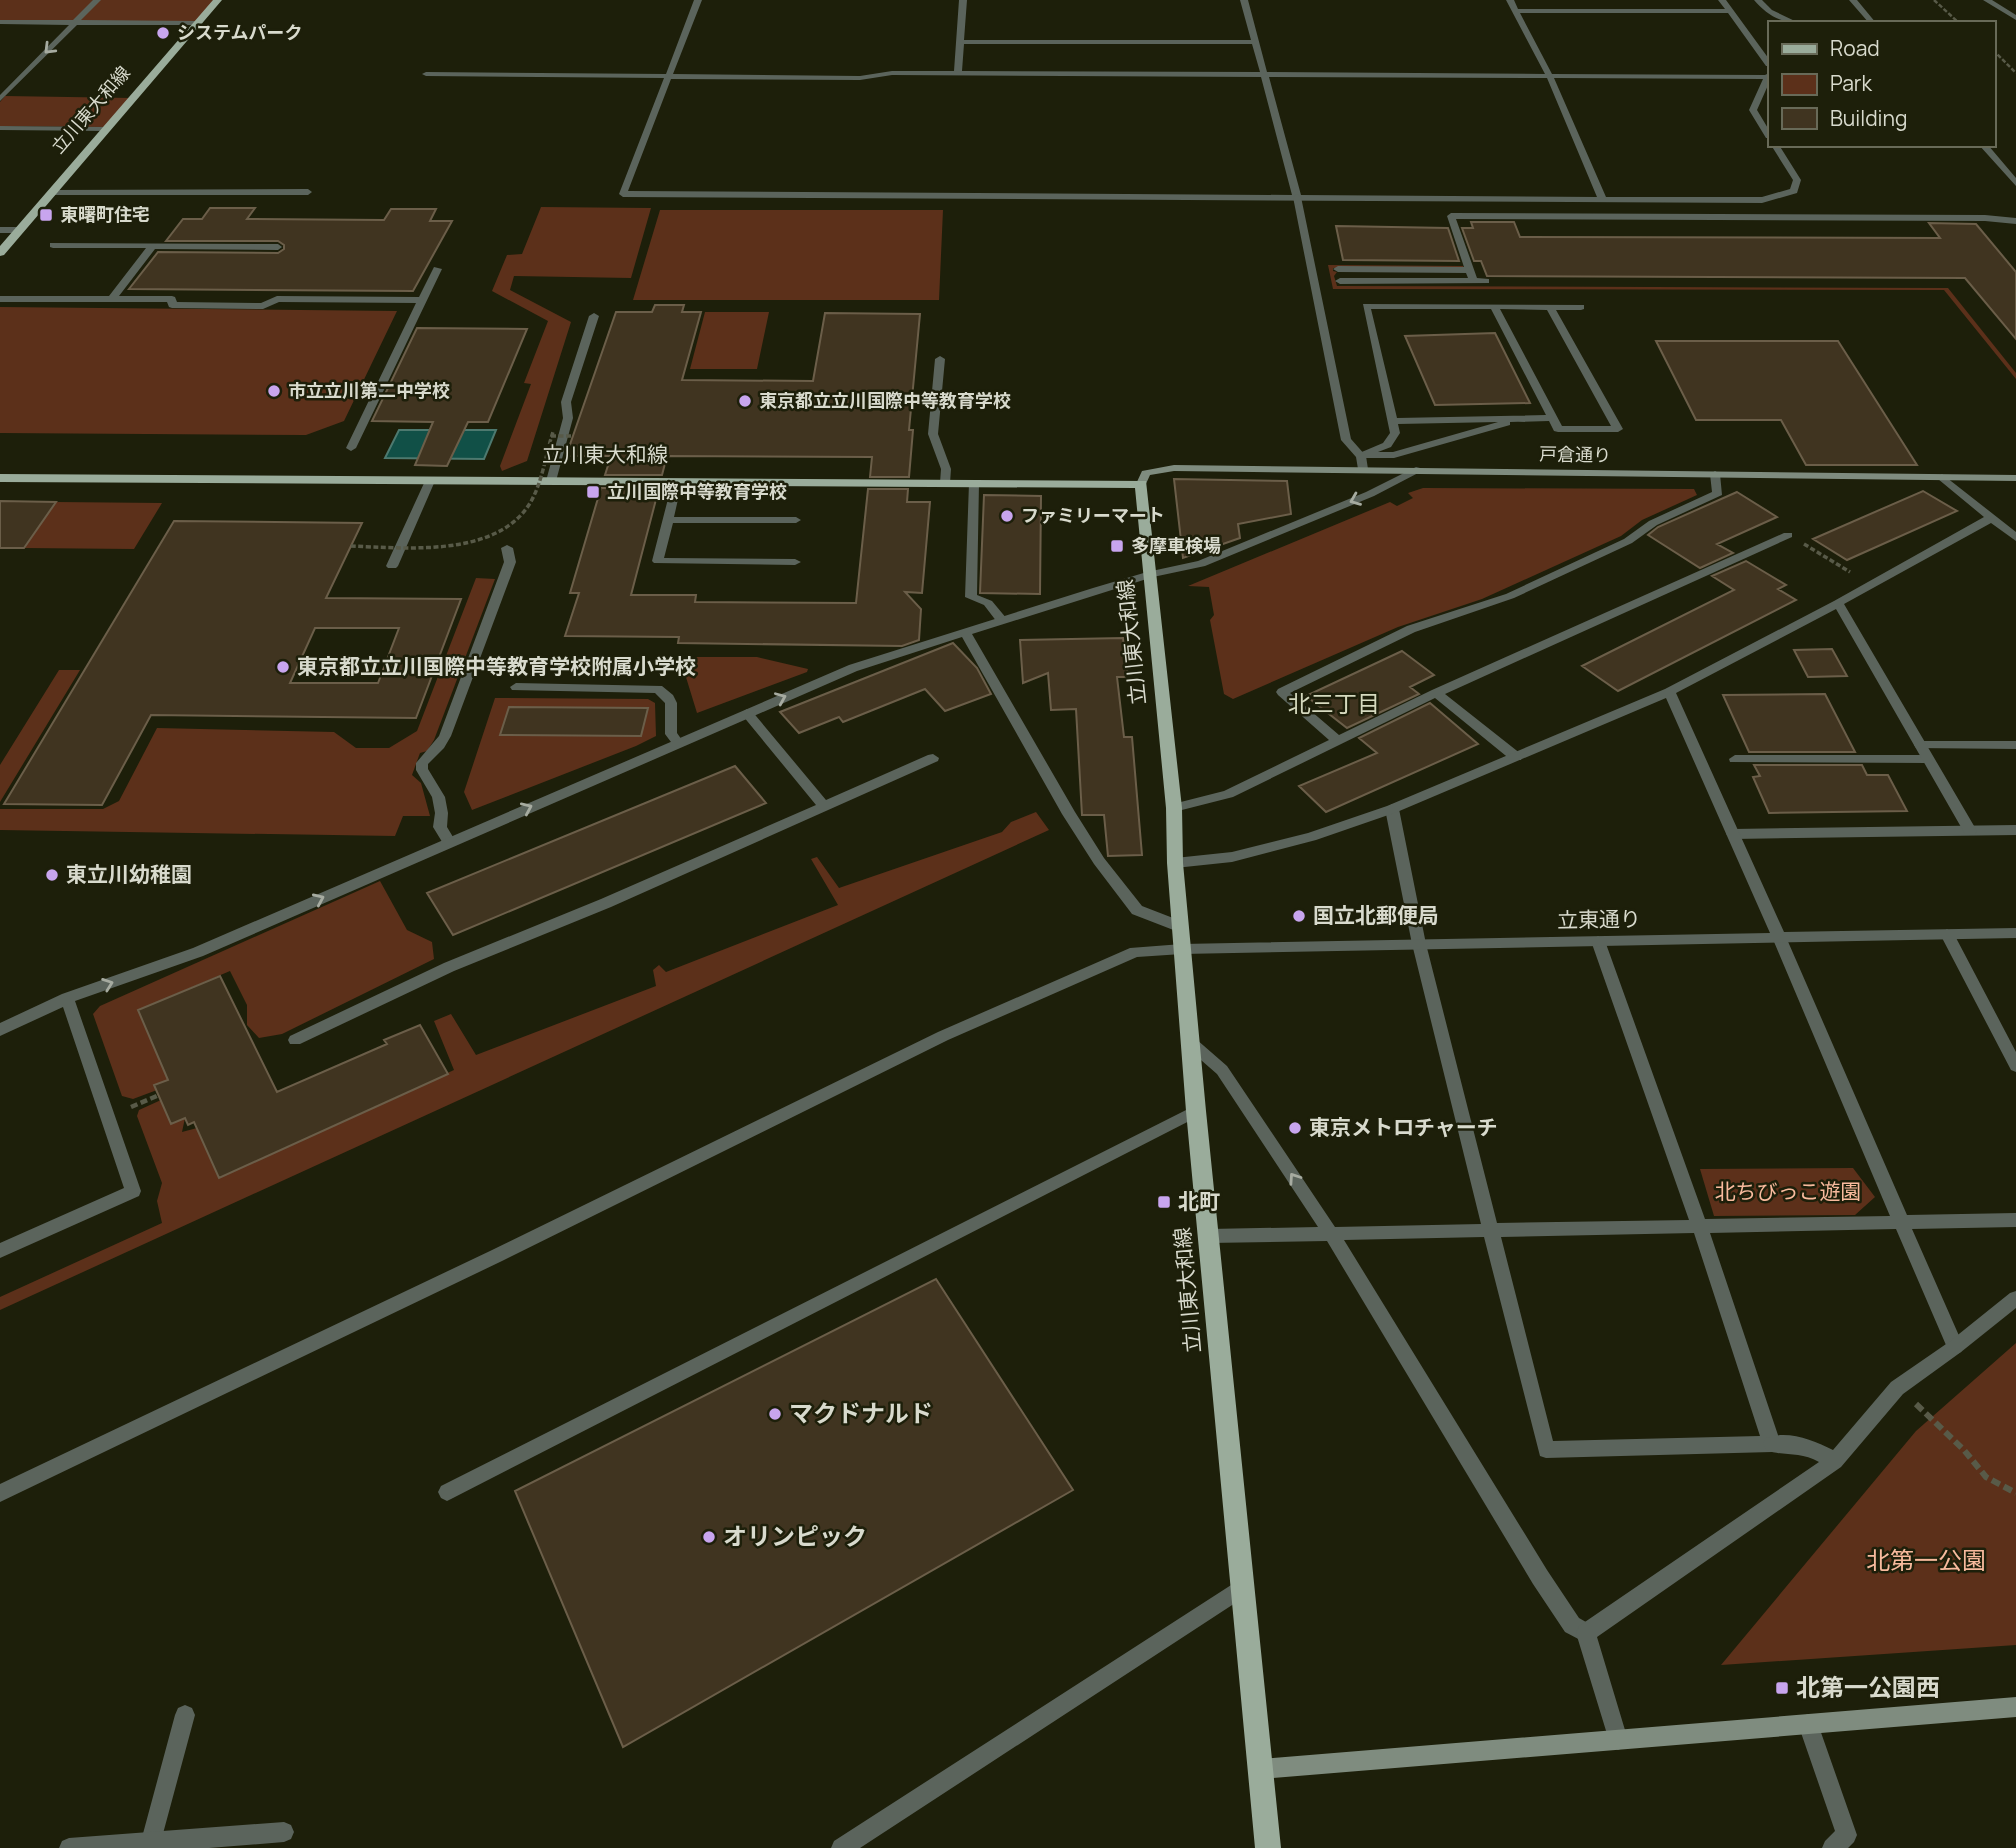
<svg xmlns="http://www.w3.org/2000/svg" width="2016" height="1848" font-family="Manrope,'Noto Sans JP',sans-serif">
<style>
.green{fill:#5c301a}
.water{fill:#115047;stroke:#4d796f;stroke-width:2}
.building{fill:#403420;stroke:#6b5e49;stroke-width:2;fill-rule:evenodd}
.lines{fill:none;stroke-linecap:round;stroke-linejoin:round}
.path-far3{stroke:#585a48;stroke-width:2.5;stroke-dasharray:4.5 2;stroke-linecap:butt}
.path-far2{stroke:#585a48;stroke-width:3.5;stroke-dasharray:5 2.5;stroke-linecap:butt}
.path-far1{stroke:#585a48;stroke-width:4.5;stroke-dasharray:7 3.5;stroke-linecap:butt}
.path{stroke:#585a48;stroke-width:6;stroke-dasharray:9 4.5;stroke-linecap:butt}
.lane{fill:#5b645c;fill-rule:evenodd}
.street{fill:#5b645c;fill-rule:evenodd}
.secondary{fill:#7f8c7f;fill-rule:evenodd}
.primary{fill:#9aac9b;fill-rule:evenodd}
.path-bridge{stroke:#585a48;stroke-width:3.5;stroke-dasharray:5 2.5;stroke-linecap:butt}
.oneway{stroke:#a6aba0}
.poi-dot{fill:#c8a5ee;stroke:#1d1f0a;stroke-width:2.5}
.labels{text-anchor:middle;stroke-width:5;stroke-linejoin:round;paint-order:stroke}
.far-poi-label{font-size:18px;font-weight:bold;fill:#d8dacd;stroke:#1d1f0a;text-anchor:start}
.far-street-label{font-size:18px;fill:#d8dacd;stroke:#1d1f0a}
.street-label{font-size:21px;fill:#d8dacd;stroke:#1d1f0a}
.poi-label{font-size:21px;font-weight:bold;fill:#d8dacd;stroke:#1d1f0a;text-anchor:start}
.park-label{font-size:21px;fill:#f8ba9d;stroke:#1d1f0a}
.neighbourhood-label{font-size:23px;fill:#d5d9be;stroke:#1d1f0a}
.near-poi-label{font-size:24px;font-weight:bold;fill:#d8dacd;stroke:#1d1f0a;text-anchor:start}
.near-park-label{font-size:24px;fill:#f8ba9d;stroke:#1d1f0a}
</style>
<rect width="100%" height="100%" fill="#1d1f0a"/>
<!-- green -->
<path class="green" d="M0,0h96l-21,21h-75z
M99,0h118l-19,22 -119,-1z
M5,96l127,2 -27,29 -105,-1v-24z
M541,207l110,1 -20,70 -117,-2 -4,14 61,32 -44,139 -25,10 -2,-5 31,-82 -7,-1 24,-62 -56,-30 15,-36 15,-1z
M660,210h283l-4,90h-306z
M1328,265l135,1 1,2h-131v3l4,1 -3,4 3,10 611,2 68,85v6l-72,-89 -611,-1z
M0,307l397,4 -53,110 -38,14 -306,-2z
M705,312h64l-12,57h-67z
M1423,488l271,1 3,6 -55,25 -21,16 -139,63 -84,28 -165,72 -9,-5 -14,-74 4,-5 -5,-28 -21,-1 202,-84 7,4 16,-8 -5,-5z
M56,502l106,1 -28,46 -110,-1z
M476,578l19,1 -61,161 -7,11 -7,2 -8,22 9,8 9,33h-27l-8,20 -395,-6v-21h103l16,-8 38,-73 177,4 22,16h33l28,-17z
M684,657h73l51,12 -1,3 -110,41 -16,-52z
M59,670h21l-80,132v-37z
M495,698l153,1 7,4 1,33 -20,10 -164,64 -8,-18z
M1036,812l13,18 -1049,480v-13l162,-74 -5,-22 5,-18 -25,-67 2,-6 22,-10 24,18 -3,14 15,-4 22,50 235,-108 -20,-49 17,-7 25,41 180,-69 -3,-16 6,-5 7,7 172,-67 -27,-46 6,-2 22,31 163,-56 9,-10z
M380,881l27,49 25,12 2,17 -152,75 -23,4 -12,-13v-20l-17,-34 -92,39 30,70 -13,5 2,5 -24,9 -11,-3 -29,-82 7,-8z
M1853,1168l22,29 -20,18 -141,1 -14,-47z
M2016,1343v302l-295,20 195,-234z"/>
<!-- water -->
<path class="water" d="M399,430h97l-12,29 -99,-1z"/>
<!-- building -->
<path class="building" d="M210,208h45l-8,11 137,1 7,-11h45l-6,12h22l-39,70 -284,-2 29,-37 120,1 6,-4v-4l-6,-4h-112l17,-22h19z
M1471,222h43l6,15 420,1 -11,-15 47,1 40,48v67l-51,-61 -478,-2 -6,-15h-7l-12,-33h11z
M1336,226l112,2 11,33 -116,-1z
M655,305h29l-2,7h19l-19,68 131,1 12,-68 95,1 -11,116h4l-4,47h-39l2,-20 -205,-1 -5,19h-57l6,-19h-45l50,-144h36z
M417,328l110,1 -39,93h-20l-21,44 -32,-1 18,-43 -61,-1z
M1495,333l35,70 -95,2 -30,-69z
M1656,341h182l79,124h-111l-25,-45h-85z
M1174,479l113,2 4,33 -53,10 2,14 -57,20z
M601,488h58l-28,107h65l-1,7 161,1 12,-114h40l-1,13h23l-8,91 -17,-1 16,17 -2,31 -17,6 -224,-3 1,-6 -114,-1 14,-43h-9z
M1923,491l34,20 -110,49 -34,-21z
M1737,492l40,25 -60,27 16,9 -33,15 -52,-33 10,-8z
M984,495l57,1 -1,98 -60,-1z
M0,501l56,1 -32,46h-24z
M174,521l188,2 -36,75 135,1 -45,119 -265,-3 -49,90 -98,-1zM315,628h84l-21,55h-88z
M1746,561l40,24 -8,4 18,11 -178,91 -36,-25 152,-76 -22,-14z
M1123,638l5,39h-11l7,60h8l10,118 -34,1 -4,-41h-22l-6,-106 -25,1 -3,-37 -25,10 -3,-43z
M953,643l24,25 14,26 -46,17 -20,-22 -82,33 -4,-5 -40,16 -19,-21z
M1832,649l15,27 -39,1 -14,-27z
M1402,651l32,24 -24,12 9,7 -72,34 -41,-32z
M1825,694l30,58h-106l-26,-57z
M1430,703l48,41 -152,68 -27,-26 78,-33 -18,-15z
M509,707l139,1 -7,28 -141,-1z
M1754,765h108l5,10h21l19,36 -138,2 -16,-36 7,-1z
M735,766l31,37 -313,132 -26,-42z
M220,976l57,116 110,-48 -3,-4 36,-15 28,49 -229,104 -25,-56 -6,3 -3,-7 -14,6 -17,-39 14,-5 -30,-70z
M936,1279l137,211 -450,257 -108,-256z"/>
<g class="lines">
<!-- path-far3 -->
<path class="path-far3" d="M1934,0l25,23
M1993,50l23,23"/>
<!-- path-far2 -->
<path class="path-far2" d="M1804,544l46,28"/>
<!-- path-far1 -->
<path class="path-far1" d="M131,1107l28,-12"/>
<!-- path -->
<path class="path" d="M1916,1404l48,46 22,27 30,16"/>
<!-- lane -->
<path class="lane" d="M694,0h8l-29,74 187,2 32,-5h62l5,-71h8l-3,40h287l-11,-40h8l19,72 278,2 -39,-74h8l4,9h207l-7,-9h8l43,59v7h-3l-38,-53h-208l32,61 213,1 4,-2v10l-12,27 12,20v8h-3l-17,-28 14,-31 -209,-1 52,119h156l28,-8 3,-9 -22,-35h8l22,35 -4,13 -35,10 -1139,-6 -4,-3 45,-116 -238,-2 -4,-2 4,-2 240,2zM964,44h288l8,28 -298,-1zM892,75l369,2 31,118 -664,-4 43,-112 189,1zM1269,77l278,1 50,119 -296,-2z
M1754,0h8l10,10 27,13c-19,0 -33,-9 -45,-23z
M1983,0h9l24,15v5z
M52,190l256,-1 4,3 -4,3h-259l-1,-2z
M1451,213l534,2 31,3v6l-31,-3 -529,-2 21,59 12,1v4l-149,1 -5,-3 5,-3h128l-2,-5 -128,-1 -5,-3 5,-3 126,1 -17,-51z
M50,243l228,1 4,3 -4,3 -123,-1 -36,47h53l3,1 2,5 84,1 16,-7 142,1 15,-30 8,2 -86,179 -5,3 -5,-3 70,-145 -137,-1 -16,7 -91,-1 -3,-1 -2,-5h-167v-6h109l37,-48h-93l-3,-1z
M1363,304l221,1v4l-3,1h-25l67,119 -5,3h-60l-4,-1 -5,-10 -39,1v3l-116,33h-37v-4l26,-11 7,-10zM1371,309h120l55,106 -149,3zM1500,309l47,1 64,116h-49zM1498,422l-105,30h-15l13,-5 9,-14 -2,-9z
M940,356l5,3 -7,75 13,35 -1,14 -5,3 -5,-3 1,-14 -13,-35 7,-75z
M1715,471l5,3 2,21 -65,30 -25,18 -118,55 -99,34 -125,61 49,42 93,-45 352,-157h8v4l-347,157 76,60 1,3 -1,3h-10l-76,-62 -202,99 -59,15 -5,-1 -2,-3 2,-3 55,-14 105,-51 -51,-45 -2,-3 2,-3 129,-63 99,-32 118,-55 25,-18 63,-29 -2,-18z
M430,478l5,3 -37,85 -2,2h-8l-2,-2 39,-85z
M674,479l5,3v13l-5,22h122l5,3 -5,3h-123l-9,35 131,1 6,3 -6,3 -141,-2 -2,-2 17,-66v-13z
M974,480l5,3 -2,112 15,6 15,18 -6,4 -4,-1 -13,-17 -19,-8 4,-114z
M507,545l6,3 3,14 -65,174 -7,12 -16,16v5l17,28 3,16 -1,14 9,15 -7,5 -5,-2 -11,-18 2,-14 -3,-16 -16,-27v-7l23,-27 65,-174 -3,-14z
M516,683l146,3 11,9 4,8v30l7,10 -2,3h-8l-9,-12v-31l-10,-10 -143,-3 -2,-3z
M747,709l4,1 75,90 102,-45 5,-1 6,4 -1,3 -327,146 -157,64 -154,73h-10l-2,-4 2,-4 154,-73 157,-64 215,-94 -73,-89 -2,-3z
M1920,741h96v8l-100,-1 -2,-3 2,-3z
M1735,755h193l6,4 -6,4 -198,-1 -1,-3z
M1392,804l7,5 27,135 71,279 192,-3 -98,-279 7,-5 7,5 100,278 185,-3 -118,-279 7,-5 7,5 121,278 109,-2v14l-104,2 52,118 -3,5 -6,3 -6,-3 -53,-123 -186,4 71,211 -3,6 -6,2 -226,6 -6,-2 -56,-219 -140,3 203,330 32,48 14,8 3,7 -3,7 -7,3 -21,-11 -32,-48 -206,-343 -118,2 -6,-2 -2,-5 2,-5 6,-2 109,-2 -101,-153 -31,-27 -2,-4 2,-4h10l31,27 108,161 146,-3 -69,-280 -27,-135zM1694,1233l66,203 -207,5 -52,-204z
M2016,825v10l-283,4 -7,-5 7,-5z
M1947,929l7,5 62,118v20l-5,-2 -71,-136z
M1196,1105l5,2 3,4 -3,4 -748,383 -6,3 -6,-3 -3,-6 3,-6z
M185,1705l7,3 3,7 -34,126 -2,7h-16l-2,-7 34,-126 3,-7z"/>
<!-- street -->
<path class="street" d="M93,0h8l-20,20 118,1 4,2 -4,2h-122l-77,76v-6l69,-70 -69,-1v-4h73z
M1849,0h8l19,23h-7z
M0,126l107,1 4,2 -4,2 -107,-1z
M1979,145h9l28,33v8z
M1297,194l4,3 50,242 15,17 2,13 -5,3 -5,-3 -2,-12 -15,-17 -48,-243z
M0,227h20l4,3 -4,3h-20z
M594,313l5,3 -28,86 2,16 -17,63 -5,3 -4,-1 -1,-2 17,-63 -2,-16 28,-86z
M1416,467l4,1v4l-46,24 -169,70 -52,11 -181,57 103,178 29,46 38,48 44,17 2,4 -2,4h-10l-44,-17 -38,-50 -32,-50 -100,-177 -105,34 -654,285 -128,45 66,190 -2,5 -139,62v-15l124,-55 -61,-181 -63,29v-13l62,-29 131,-46 656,-283 244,-77 54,-16 51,-11 168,-69z
M1942,474l74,58v9l-25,-18 -147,81 133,227 -2,3h-10l-129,-225 -160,84 108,239 232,-4v10l-834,16 -45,3 -189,83 -446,221 -502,241v-18l490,-233 448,-219 192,-84 52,-4 588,-11 -104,-235 -269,114 -81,28 -84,22 -57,6 -7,-5 7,-5 57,-6 76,-19 79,-27 278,-117 169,-88 150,-84 -46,-38 -1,-2z
M2016,1291v17l-55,44 -58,42 -62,73 -244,170 31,103 -3,7 -7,3 -7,-3 -35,-114 3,-7 240,-164c-19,-11 -35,-5 -53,-12l-3,-6 3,-6c22,-8 47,2 67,12l58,-68 58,-40 61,-49z
M1242,1578l7,2 2,7 -2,7 -389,254h-29l3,-7z
M1808,1714l7,3 3,7 39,111 -3,7 -6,6h-26l3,-7 10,-10 -37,-107 3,-7z
M284,1822l7,3 3,7 -3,7 -7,3 -75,6h-150l3,-7 7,-3z"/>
<!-- secondary -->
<path class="secondary" d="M1174,465l842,10v6l-842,-10 -24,4 -5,11 -4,1 -5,-3 6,-13z
M2016,1697v20l-755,62 -7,-3 -3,-7 3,-7 7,-3z"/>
<!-- primary -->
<path class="primary" d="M213,0h9l-218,255 -4,1v-10z
M0,474l1146,7 36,327 1,55 23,248 75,737h-26l-69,-737 -19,-248 -1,-55 -31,-320 -1135,-6z"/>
<!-- path-bridge -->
<path class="path-bridge" d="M551,436h22
M351,546c53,2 139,11 175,-37 16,-21 19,-53 27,-77"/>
</g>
<!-- one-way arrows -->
<defs><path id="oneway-chevron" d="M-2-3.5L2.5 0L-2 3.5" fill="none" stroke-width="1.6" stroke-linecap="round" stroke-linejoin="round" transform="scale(1.75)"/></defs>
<g class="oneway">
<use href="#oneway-chevron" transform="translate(49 49) rotate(135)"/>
<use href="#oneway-chevron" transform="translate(1355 500) rotate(158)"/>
<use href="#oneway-chevron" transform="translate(781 698) rotate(-23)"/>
<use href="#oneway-chevron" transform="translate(527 808) rotate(-24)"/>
<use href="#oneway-chevron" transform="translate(319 899) rotate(-24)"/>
<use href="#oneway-chevron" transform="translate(108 984) rotate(-20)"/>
<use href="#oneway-chevron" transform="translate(1294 1178) rotate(-124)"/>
</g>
<!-- markers -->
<g class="poi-dot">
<circle cx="163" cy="33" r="7"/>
<rect x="39" y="208" width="14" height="14" rx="3.5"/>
<circle cx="274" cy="391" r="7"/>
<circle cx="745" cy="401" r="7"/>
<rect x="586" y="485" width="14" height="14" rx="3.5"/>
<circle cx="1007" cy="516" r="7"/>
<rect x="1110" y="539" width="14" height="14" rx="3.5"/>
<circle cx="283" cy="667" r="7"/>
<circle cx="52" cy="875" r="7"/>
<circle cx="1299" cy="916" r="7"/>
<circle cx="1295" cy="1128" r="7"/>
<rect x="1157" y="1195" width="14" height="14" rx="3.5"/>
<circle cx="775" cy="1414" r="7"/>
<circle cx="709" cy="1537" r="7"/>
<rect x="1775" y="1681" width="14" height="14" rx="3.5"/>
</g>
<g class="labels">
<!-- far-poi labels -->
<g class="far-poi-label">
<text x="177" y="39">システムパーク</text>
<text x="60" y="221">東曙町住宅</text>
<text x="288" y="397">市立立川第二中学校</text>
<text x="759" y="407">東京都立立川国際中等教育学校</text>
<text x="607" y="498">立川国際中等教育学校</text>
<text x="1021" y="522">ファミリーマート</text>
<text x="1131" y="552">多摩車検場</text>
</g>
<!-- far-street labels -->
<g class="far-street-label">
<text transform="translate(91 110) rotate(-49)" y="6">立川東大和線</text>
<text transform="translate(1575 455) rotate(1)" y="6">戸倉通り</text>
</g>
<!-- street labels -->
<g class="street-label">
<text x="605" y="462">立川東大和線</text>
<text transform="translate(1132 642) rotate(-96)" y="7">立川東大和線</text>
<text transform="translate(1599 920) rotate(-1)" y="7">立東通り</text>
<text transform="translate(1188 1290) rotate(-95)" y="7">立川東大和線</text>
</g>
<!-- poi labels -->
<g class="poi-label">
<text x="297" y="674">東京都立立川国際中等教育学校附属小学校</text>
<text x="66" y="882">東立川幼稚園</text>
<text x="1313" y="923">国立北郵便局</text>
<text x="1309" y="1135">東京メトロチャーチ</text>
<text x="1178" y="1209">北町</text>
</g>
<!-- park labels -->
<g class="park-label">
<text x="1788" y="1199">北ちびっこ遊園</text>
</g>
<!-- neighbourhood labels -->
<g class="neighbourhood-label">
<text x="1334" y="712">北三丁目</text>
</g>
<!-- near-poi labels -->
<g class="near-poi-label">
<text x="789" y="1422">マクドナルド</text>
<text x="723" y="1545">オリンピック</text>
<text x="1796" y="1696">北第一公園西</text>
</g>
<!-- near-park labels -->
<g class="near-park-label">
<text x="1926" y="1569">北第一公園</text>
</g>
</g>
<!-- legend -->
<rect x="1768" y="21" width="228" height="126" fill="#1d1f0a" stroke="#686a58" stroke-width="2"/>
<rect x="1782" y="44" width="35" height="10" fill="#9aac9b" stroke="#686a58" stroke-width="2"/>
<text x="1830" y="56" font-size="21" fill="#d8dacd">Road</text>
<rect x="1782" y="74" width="35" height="21" fill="#5c301a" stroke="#686a58" stroke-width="2"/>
<text x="1830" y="91" font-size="21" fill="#d8dacd">Park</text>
<rect x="1782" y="108" width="35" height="21" fill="#403420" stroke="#686a58" stroke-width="2"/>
<text x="1830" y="126" font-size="21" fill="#d8dacd">Building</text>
</svg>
